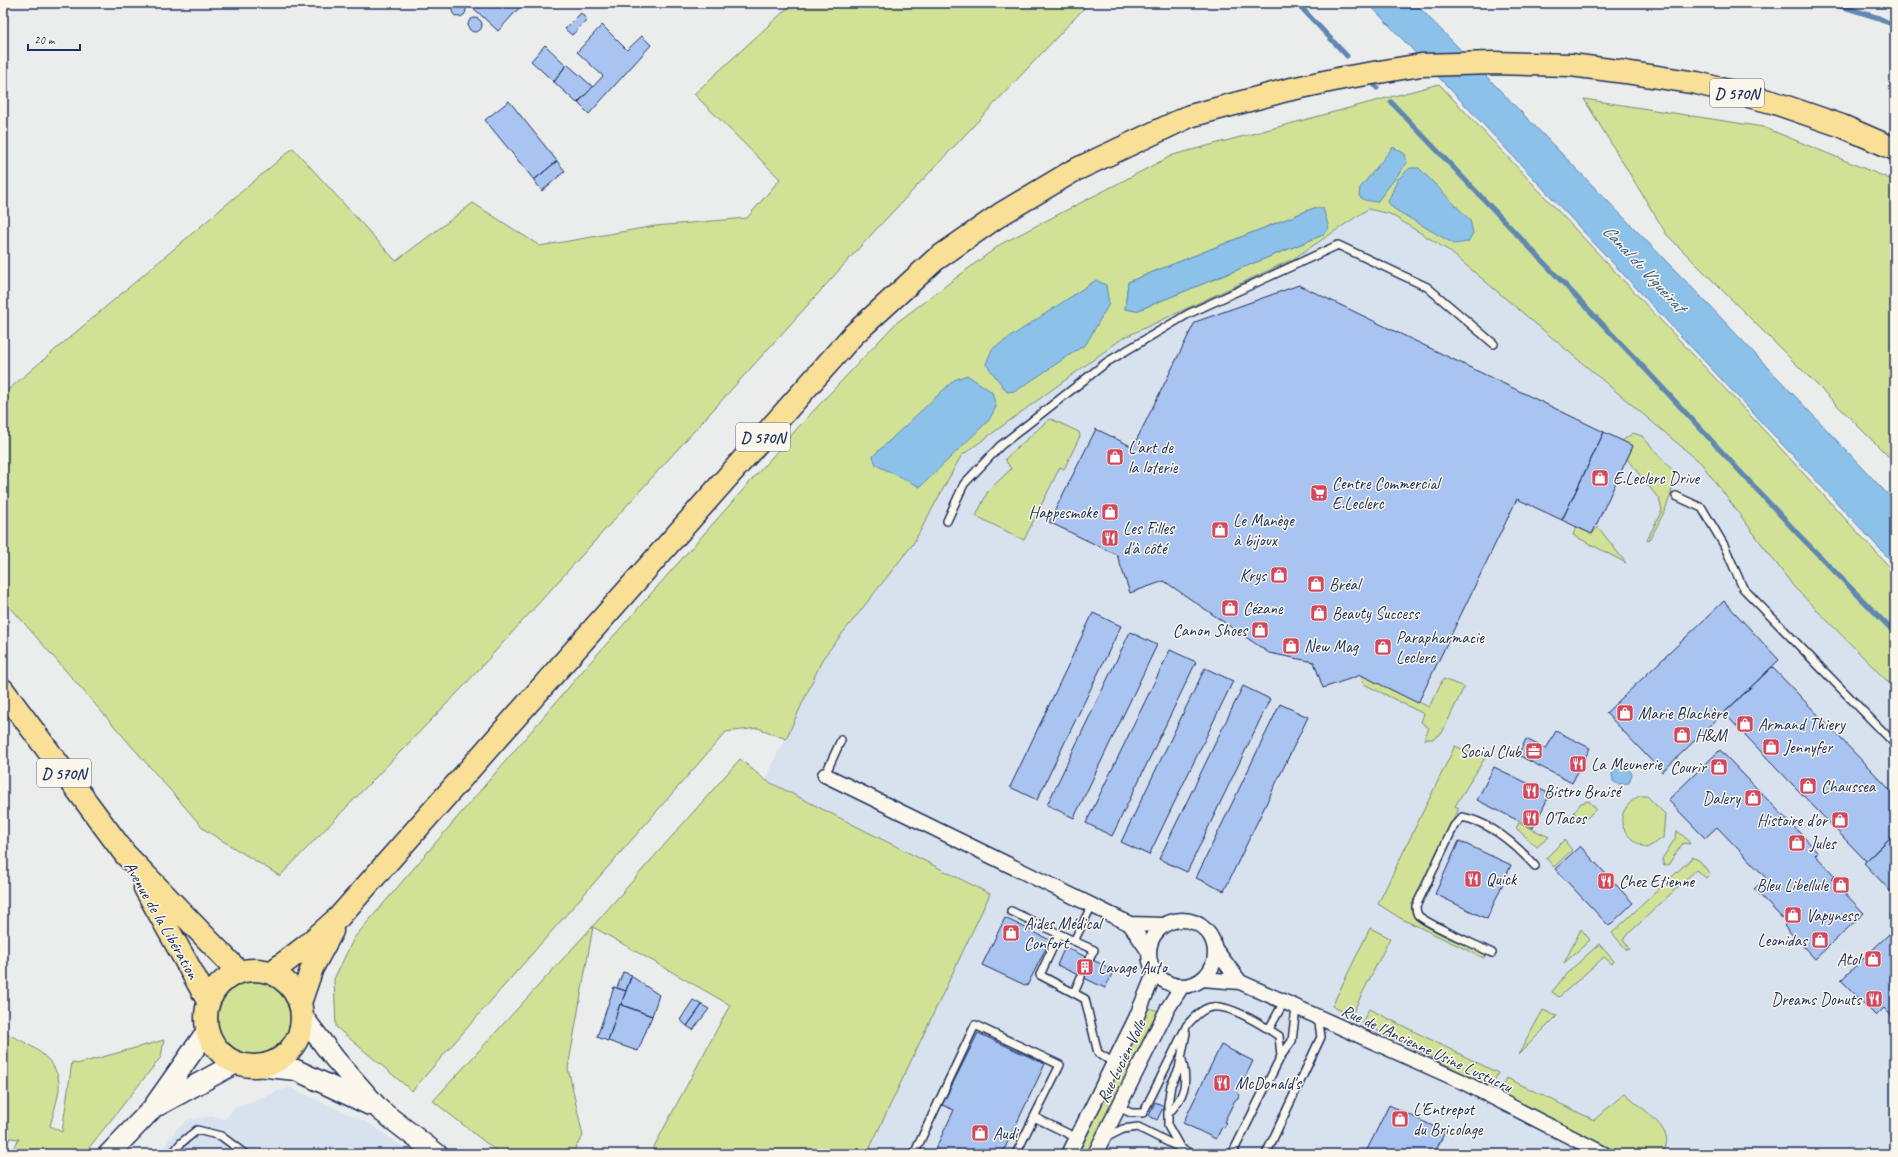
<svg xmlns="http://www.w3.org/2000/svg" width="1898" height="1157" font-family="Caveat,sans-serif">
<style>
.built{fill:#d8e1ee}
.green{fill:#d1e296;stroke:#76887a;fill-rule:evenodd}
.water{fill:#8cc2ea;stroke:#5f87b2}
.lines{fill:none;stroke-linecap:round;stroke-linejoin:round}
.stream{stroke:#5f87b2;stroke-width:5}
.building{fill:#aac4f1;stroke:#1b2f5e}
.lane-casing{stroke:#1b2f5e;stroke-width:10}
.street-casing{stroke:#1b2f5e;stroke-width:17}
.secondary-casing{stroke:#1b2f5e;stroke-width:23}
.primary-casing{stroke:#1b2f5e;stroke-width:25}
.lane{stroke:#fbf7ec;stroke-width:7}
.street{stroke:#fbf7ec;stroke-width:14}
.secondary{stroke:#fbf7ec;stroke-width:20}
.primary{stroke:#f9e096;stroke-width:22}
.labels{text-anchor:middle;stroke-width:3;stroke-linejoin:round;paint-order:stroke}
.shield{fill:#fbf7ec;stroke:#5e6b89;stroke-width:1}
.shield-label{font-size:16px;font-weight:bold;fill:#1b2f5e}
.poi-label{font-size:17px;fill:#1b2f5e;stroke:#fbf7ec;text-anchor:start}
.street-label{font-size:17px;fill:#1b2f5e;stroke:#fbf7ec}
.water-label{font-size:18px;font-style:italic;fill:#375481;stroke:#fbf7ec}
</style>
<rect width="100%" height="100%" fill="#ebeded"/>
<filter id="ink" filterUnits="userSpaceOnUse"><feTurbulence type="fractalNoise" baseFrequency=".025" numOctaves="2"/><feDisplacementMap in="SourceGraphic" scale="8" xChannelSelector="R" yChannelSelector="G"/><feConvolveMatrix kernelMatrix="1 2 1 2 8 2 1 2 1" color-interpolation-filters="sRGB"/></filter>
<g filter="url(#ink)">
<!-- built -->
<path class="built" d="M1368,209l22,5 58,36 253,213 93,124 101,102v465h-1028l123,-260 -225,-114 58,-122 90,-114 48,-88 162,-118 170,-79z
M289,1087l81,37 43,30h-254l17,-24 12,-10 26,-4 11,3 9,-11z"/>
<!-- green -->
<path class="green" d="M793,3h296l-219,233 -407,451 -183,189 -75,-46 -202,-231v-205l290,-246 103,113 77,-58 67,43 115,-20 92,-8 33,-39 -86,-85z
M1439,84l320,341 136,148v116l-101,-102 -93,-124 -253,-213 -58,-36 -22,-5 -75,50 -170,79 -162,118 -48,88 -90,114 -37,81 -28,-11 -32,4 -314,359 -76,-64 -2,-48 20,-41 233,-272 216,-244 93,-99 105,-79 172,-89zM1314,208h9v27l-187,76 -11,-2 3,-27z
M1584,99l179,28 132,54v282l-228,-228z
M1051,419l28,13 1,4 -16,33 -4,-2 -36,73 -48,-24 12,-25 23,-22 -6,-10 42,-38z
M1633,433l9,3 32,36c0,25 -13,46 -25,69l-2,-1 15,-30 -3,-11 -32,-40 6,-13 -11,-5z
M1576,527l16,7 6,-7 28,36 -53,-28z
M1361,675l68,32 14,-28 21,8 -22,46 -9,6h-9l5,-11 -8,-6 3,-8 -60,-30z
M1455,746l30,12 -30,48 4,2 -48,100 4,11 71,34 -2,5 -84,-40 -22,-14z
M740,759l25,21 225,114 -123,260h-217l80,-149 -137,-78 -25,141 15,68 -12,18h-71l-67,-53 159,-174z
M1639,796h8l18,18 -2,24 -16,10c-27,-11 -36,-35 -8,-52z
M1589,801l7,8 -9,9 -5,2 -4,-2 -4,-6 7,-9z
M1519,823l30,14 -12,10 -21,-19z
M1677,831l10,8 3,5 -7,-1 -15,22 -4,1 -2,-7 14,-22z
M1564,840l8,10 -18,17 -8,-9z
M1693,857l7,4 10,13 -4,4 -10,-8 -73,69 7,10 -3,1 -15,-17z
M1370,928l20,10 -39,78 -19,-10z
M1581,929l9,11 -26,23z
M1599,944l15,17 -2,3 -8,-7 -45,40 -7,-5 14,-18z
M218 1018a36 36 0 1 1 72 0a36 36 0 1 1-72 0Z
M1149,1008l10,3 -70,143h-11z
M1369,1009l129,64 -7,14 -129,-64z
M1543,1010l14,6 -39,39z
M3,1032c24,11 59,26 56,58 -2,12 -6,25 -9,36l12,6 10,-70 5,2 87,-24 -3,17 -77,97h-75l10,-15 -9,-1 -7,11z
M1507,1078l87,42 31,-27c12,11 36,28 41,43 2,6 -1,12 -3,18h-41l-122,-61z"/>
<!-- water -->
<path class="water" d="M1368,3h47l291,299 189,200v63l-428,-458z
M1393,147l12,7 2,9 -30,39 -13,-2 -5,-4 1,-8z
M1410,168h9l51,52 3,13 -5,9 -14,2 -60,-35 -6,-7 9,-22z
M1314,208h9l6,20 -6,7 -187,76 -11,-2 3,-27z
M1096,280l10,5 3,19 -23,40 -70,47 -9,1 -21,-28 6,-15z
M967,375l25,17 4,15 -7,13 -69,67 -44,-22 -3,-9 81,-76z
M1621,763l4,1 7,10 -3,9 -11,1 -5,-3 -1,-7z"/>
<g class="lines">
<!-- stream -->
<path class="stream" d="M1297,3l50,53
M1831,3l48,15 16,8
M1370,80l7,8
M1391,102l257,270 150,162 97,99"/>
</g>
<!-- building -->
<path class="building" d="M452 10a7 7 0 1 1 14 0a7 7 0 1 1-14 0Z
M468,3h50l3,3 -23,25z
M581,13l6,7 -15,15 -7,-6z
M468 25a7 7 0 1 1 14 0a7 7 0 1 1-14 0Z
M602,25l25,25 15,-14 9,9 -62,69 -11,-11 25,-27 -26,-24z
M545,45l21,20 -12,17 -23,-21z
M567,64l26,23 -16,16 -23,-21z
M509,101l48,60 -23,19 -49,-60z
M557,161l8,10 -23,20 -8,-11z
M1299,285l305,147 -42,88 -45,-21 -99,204 -57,-28 -38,13 -9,-26 -45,-9 -105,-72 -34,12 -13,-38 -68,-33 47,-93 37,18 62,-125z
M1604,432l29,14 -41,88 -30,-14z
M1724,601l55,59 -117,112 -56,-59z
M1093,613l28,13 -84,174 -27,-13z
M1130,632l27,13 -83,173 -27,-13z
M1170,650l26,12 -84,174 -26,-13z
M1772,667l123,128v38l-29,28 -142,-148z
M1205,668l28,13 -84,174 -28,-13z
M1243,686l27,13 -83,173 -28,-13z
M1280,704l28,13 -84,174 -28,-13z
M1556,731l34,17 -18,35 -54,-28 8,-16 20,10z
M1720,750l98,102 -3,3 20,21 -4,3 33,34 -49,46 -31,-33 3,-3 -33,-34 12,-11 -49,-51 -12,11 -37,-38z
M1494,767l56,27 -17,34 -56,-28z
M1895,833v63l-31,-33z
M1459,841l52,24 -24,54 -52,-25z
M1580,846l53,57 -24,23 -54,-57z
M1005,918l45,22 -23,46 -45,-21z
M1890,933l5,5v82l-11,-12 -8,8 -35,-36z
M1065,947l49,23 -9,18 -48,-23z
M623,972l9,3 -6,16 -9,-3z
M631,976l28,19 -7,21 -31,-11z
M614,987l12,4 -5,14 -1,-1 -12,37 -11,-4z
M693,1000l9,5 -15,21 -7,-6z
M620,1004l32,12 -14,35 -30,-10z
M702,1005l7,4 -16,21 -6,-4z
M978,1033l67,31 -43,90h-69l21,-44 -12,-5z
M1221,1045l32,16 -16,32 3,2 -3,5h-2l-11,22 3,1 -3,5 -2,-1 -6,12 -33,-16z
M1155,1102l9,4 -7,14 -8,-4z
M1389,1105l56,27 -11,22h-69z"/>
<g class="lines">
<defs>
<path id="lane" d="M1676,496l26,12 22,37 19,43 152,156
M947,521l17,-37 36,-38 107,-84 81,-48 150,-69 89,42 67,57
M825,775l16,-35
M1011,911l63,30 18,-36
M1059,934l-19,41 45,24 13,54 16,10
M1074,941l20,9 -4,8
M1492,953c-13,-7 -68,-30 -74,-38 -2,-3 -2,-6 -2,-9l38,-80 8,-9c28,5 55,29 73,49
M1074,993l7,-16
M1269,1029l15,-27
M1281,1056l11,-15 3,-25 2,-8
M1119,1107l12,6h12l44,-88c6,-7 15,-17 25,-18 18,-3 52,19 67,29l2,20 -49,98
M1168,1114c17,-18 20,-31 14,-54
M1105,1138l18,-9 15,-2 54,27
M1181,1149l-13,-23v-22l3,-19 8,-16 7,-36
M172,1154l9,-11 16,-13 24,6 24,18
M914,1154l61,-129 85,40 -26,52
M1016,1154l18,-37 43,21
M1266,1154l55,-117 -2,-14 -4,-4"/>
<path id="street" d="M825,775l305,149 33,1
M1149 953a33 33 0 1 1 66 0a33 33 0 1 1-66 0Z
M1130,924l19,28
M1215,949l25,33
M1202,979l38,3 221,99 143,73
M1069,1154l67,-136 19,-46
M1095,1154l73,-146 14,-22"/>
<path id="secondary" d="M302,1016l33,43 45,51 57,44
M258,1066l38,4 74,35
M159,1105l77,-42
M109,1154l43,-45 55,-78"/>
<path id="primary" d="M3,690l122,164 114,118
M145,888l63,113
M206 1018a48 48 0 1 1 96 0a48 48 0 1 1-96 0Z
M271,973l34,-26 34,-30 514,-582 82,-75 66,-46 72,-43 117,-55 97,-26 56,-12 78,-13 72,-2 78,2 54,7 72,11 75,19 70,24 53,23
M300,1003l12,-35 20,-37"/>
</defs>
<!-- lane casing -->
<use href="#lane" class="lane-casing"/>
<!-- street casing -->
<use href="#street" class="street-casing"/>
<!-- secondary casing -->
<use href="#secondary" class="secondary-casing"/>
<!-- primary casing -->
<use href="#primary" class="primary-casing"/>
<!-- lane -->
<use href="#lane" class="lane"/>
<!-- street -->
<use href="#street" class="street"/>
<!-- secondary -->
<use href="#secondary" class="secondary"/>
<!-- primary -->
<use href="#primary" class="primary"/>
</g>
</g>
<!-- icons -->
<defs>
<symbol id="shop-square" viewBox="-11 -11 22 22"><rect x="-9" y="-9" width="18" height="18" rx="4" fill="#d1495b" stroke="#fbf7ec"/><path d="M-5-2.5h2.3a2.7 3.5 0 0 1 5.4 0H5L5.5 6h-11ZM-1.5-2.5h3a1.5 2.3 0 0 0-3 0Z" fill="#fff"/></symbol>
<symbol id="supermarket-square" viewBox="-11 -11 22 22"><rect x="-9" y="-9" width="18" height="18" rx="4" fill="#d1495b" stroke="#fbf7ec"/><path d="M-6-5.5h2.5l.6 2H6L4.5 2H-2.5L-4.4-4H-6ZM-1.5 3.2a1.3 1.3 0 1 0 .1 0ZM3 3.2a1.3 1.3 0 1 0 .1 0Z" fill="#fff"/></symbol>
<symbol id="restaurant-square" viewBox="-11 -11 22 22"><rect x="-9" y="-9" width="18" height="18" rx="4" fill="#d1495b" stroke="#fbf7ec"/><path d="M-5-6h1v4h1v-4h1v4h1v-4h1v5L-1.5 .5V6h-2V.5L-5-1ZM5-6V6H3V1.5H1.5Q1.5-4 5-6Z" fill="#fff"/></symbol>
<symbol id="office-square" viewBox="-11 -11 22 22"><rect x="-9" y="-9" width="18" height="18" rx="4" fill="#d1495b" stroke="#fbf7ec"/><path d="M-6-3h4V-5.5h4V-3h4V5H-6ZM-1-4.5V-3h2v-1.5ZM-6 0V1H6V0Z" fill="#fff"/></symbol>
<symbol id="building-square" viewBox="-11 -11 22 22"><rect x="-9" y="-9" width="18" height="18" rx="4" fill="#d1495b" stroke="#fbf7ec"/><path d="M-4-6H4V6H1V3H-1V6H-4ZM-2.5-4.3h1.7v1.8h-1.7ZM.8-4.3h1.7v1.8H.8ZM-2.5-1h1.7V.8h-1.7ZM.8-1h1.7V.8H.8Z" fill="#fff"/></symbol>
</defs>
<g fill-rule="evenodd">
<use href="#shop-square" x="1105" y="447" width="20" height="20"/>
<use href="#shop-square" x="1590" y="468" width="20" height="20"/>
<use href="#supermarket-square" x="1309" y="483" width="20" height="20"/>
<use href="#shop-square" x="1100" y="502" width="20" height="20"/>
<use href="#shop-square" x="1210" y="520" width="20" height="20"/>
<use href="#restaurant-square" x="1100" y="528" width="20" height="20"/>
<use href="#shop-square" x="1269" y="565" width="20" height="20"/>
<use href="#shop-square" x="1306" y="574" width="20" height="20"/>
<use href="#shop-square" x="1220" y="598" width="20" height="20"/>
<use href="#shop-square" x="1309" y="603" width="20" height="20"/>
<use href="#shop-square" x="1250" y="620" width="20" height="20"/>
<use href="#shop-square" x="1281" y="636" width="20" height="20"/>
<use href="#shop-square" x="1373" y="637" width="20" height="20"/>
<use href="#shop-square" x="1615" y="703" width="20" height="20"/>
<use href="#shop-square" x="1735" y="714" width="20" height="20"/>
<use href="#shop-square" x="1672" y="725" width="20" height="20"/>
<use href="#shop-square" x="1761" y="737" width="20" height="20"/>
<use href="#office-square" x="1524" y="741" width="20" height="20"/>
<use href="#restaurant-square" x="1568" y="754" width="20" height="20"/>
<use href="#shop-square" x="1709" y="757" width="20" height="20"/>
<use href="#shop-square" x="1798" y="776" width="20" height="20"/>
<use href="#restaurant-square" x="1521" y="781" width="20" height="20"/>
<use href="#shop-square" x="1743" y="788" width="20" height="20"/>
<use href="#restaurant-square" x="1521" y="808" width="20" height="20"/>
<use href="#shop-square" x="1830" y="810" width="20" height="20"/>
<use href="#shop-square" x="1787" y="833" width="20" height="20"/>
<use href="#restaurant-square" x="1463" y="869" width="20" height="20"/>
<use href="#restaurant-square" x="1596" y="871" width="20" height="20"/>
<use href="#shop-square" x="1831" y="875" width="20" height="20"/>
<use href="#shop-square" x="1783" y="905" width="20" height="20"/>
<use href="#shop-square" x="1001" y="923" width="20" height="20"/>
<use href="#shop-square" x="1810" y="930" width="20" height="20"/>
<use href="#shop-square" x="1863" y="949" width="20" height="20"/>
<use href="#building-square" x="1075" y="957" width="20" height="20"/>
<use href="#restaurant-square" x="1864" y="989" width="20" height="20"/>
<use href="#restaurant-square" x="1212" y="1073" width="20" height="20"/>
<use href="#shop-square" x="1390" y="1109" width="20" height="20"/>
<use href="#shop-square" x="970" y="1123" width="20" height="20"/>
</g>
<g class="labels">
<!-- shield labels -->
<g class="shield">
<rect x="1710" y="79" width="54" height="28" rx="3"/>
<rect x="736" y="423" width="54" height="28" rx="3"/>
<rect x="37" y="759" width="54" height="28" rx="3"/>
</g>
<g class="shield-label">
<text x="1737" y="99">D 570N</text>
<text x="763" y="443">D 570N</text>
<text x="64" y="779">D 570N</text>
</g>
<!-- poi labels -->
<g class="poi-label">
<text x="1128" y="453">L'art de<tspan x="1128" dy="20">la loterie</tspan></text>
<text x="1613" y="484">E.Leclerc Drive</text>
<text x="1332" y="489">Centre Commercial<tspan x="1332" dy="20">E.Leclerc</tspan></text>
<text x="1097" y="518" text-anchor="end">Happesmoke</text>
<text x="1233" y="526">Le Manège<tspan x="1233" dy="20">à bijoux</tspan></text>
<text x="1123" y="534">Les Filles<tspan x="1123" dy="20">d'à côté</tspan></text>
<text x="1266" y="581" text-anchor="end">Krys</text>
<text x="1329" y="590">Bréal</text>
<text x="1243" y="614">Cézane</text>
<text x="1332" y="619">Beauty Success</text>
<text x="1247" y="636" text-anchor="end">Canon Shoes</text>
<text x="1396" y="643">Parapharmacie<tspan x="1396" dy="20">Leclerc</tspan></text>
<text x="1304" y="652">New Mag</text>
<text x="1638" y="719">Marie Blachère</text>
<text x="1758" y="730">Armand Thiery</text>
<text x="1695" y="741">H&amp;M</text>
<text x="1784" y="753">Jennyfer</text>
<text x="1521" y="757" text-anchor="end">Social Club</text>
<text x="1591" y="770">La Meunerie</text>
<text x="1706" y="773" text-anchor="end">Courir</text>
<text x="1821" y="792">Chaussea</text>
<text x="1544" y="797">Bistro Braisé</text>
<text x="1740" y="804" text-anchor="end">Dalery</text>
<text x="1544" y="824">O'Tacos</text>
<text x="1827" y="826" text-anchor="end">Histoire d'or</text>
<text x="1810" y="849">Jules</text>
<text x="1486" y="885">Quick</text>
<text x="1619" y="887">Chez Etienne</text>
<text x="1828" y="891" text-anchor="end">Bleu Libellule</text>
<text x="1806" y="921">Vapyness</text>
<text x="1024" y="929">Aides Médical<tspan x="1024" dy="20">Confort</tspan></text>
<text x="1807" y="946" text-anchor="end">Leonidas</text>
<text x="1860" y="965" text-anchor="end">Atol</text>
<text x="1098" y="973">Lavage Auto</text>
<text x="1861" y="1005" text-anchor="end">Dreams Donuts</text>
<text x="1235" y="1089">McDonald's</text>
<text x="1413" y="1115">L'Entrepot<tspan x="1413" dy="20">du Bricolage</tspan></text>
<text x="993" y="1139">Audi</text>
</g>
<!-- street labels -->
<g class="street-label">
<text transform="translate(162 920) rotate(60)" y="6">Avenue de la Libération</text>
<text transform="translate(1427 1048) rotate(25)" y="6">Rue de l'Ancienne Usine Lustucru</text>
<text transform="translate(1121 1061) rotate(-64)" y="6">Rue Lucien Volle</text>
</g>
<!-- water labels -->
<g class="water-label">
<text transform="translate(1644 268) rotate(47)" y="6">Canal du Vigueirat</text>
</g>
</g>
<!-- margin -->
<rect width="1898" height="1157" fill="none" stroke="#fbf7ec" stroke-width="16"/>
<rect x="8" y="8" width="1882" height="1141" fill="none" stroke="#1b2f5e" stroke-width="1.5" filter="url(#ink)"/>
<!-- scale -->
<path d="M28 44v6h52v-6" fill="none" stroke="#1b2f5e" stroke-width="2"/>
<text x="34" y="44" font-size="12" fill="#1b2f5e" stroke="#fbf7ec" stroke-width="3" paint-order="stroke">20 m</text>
</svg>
